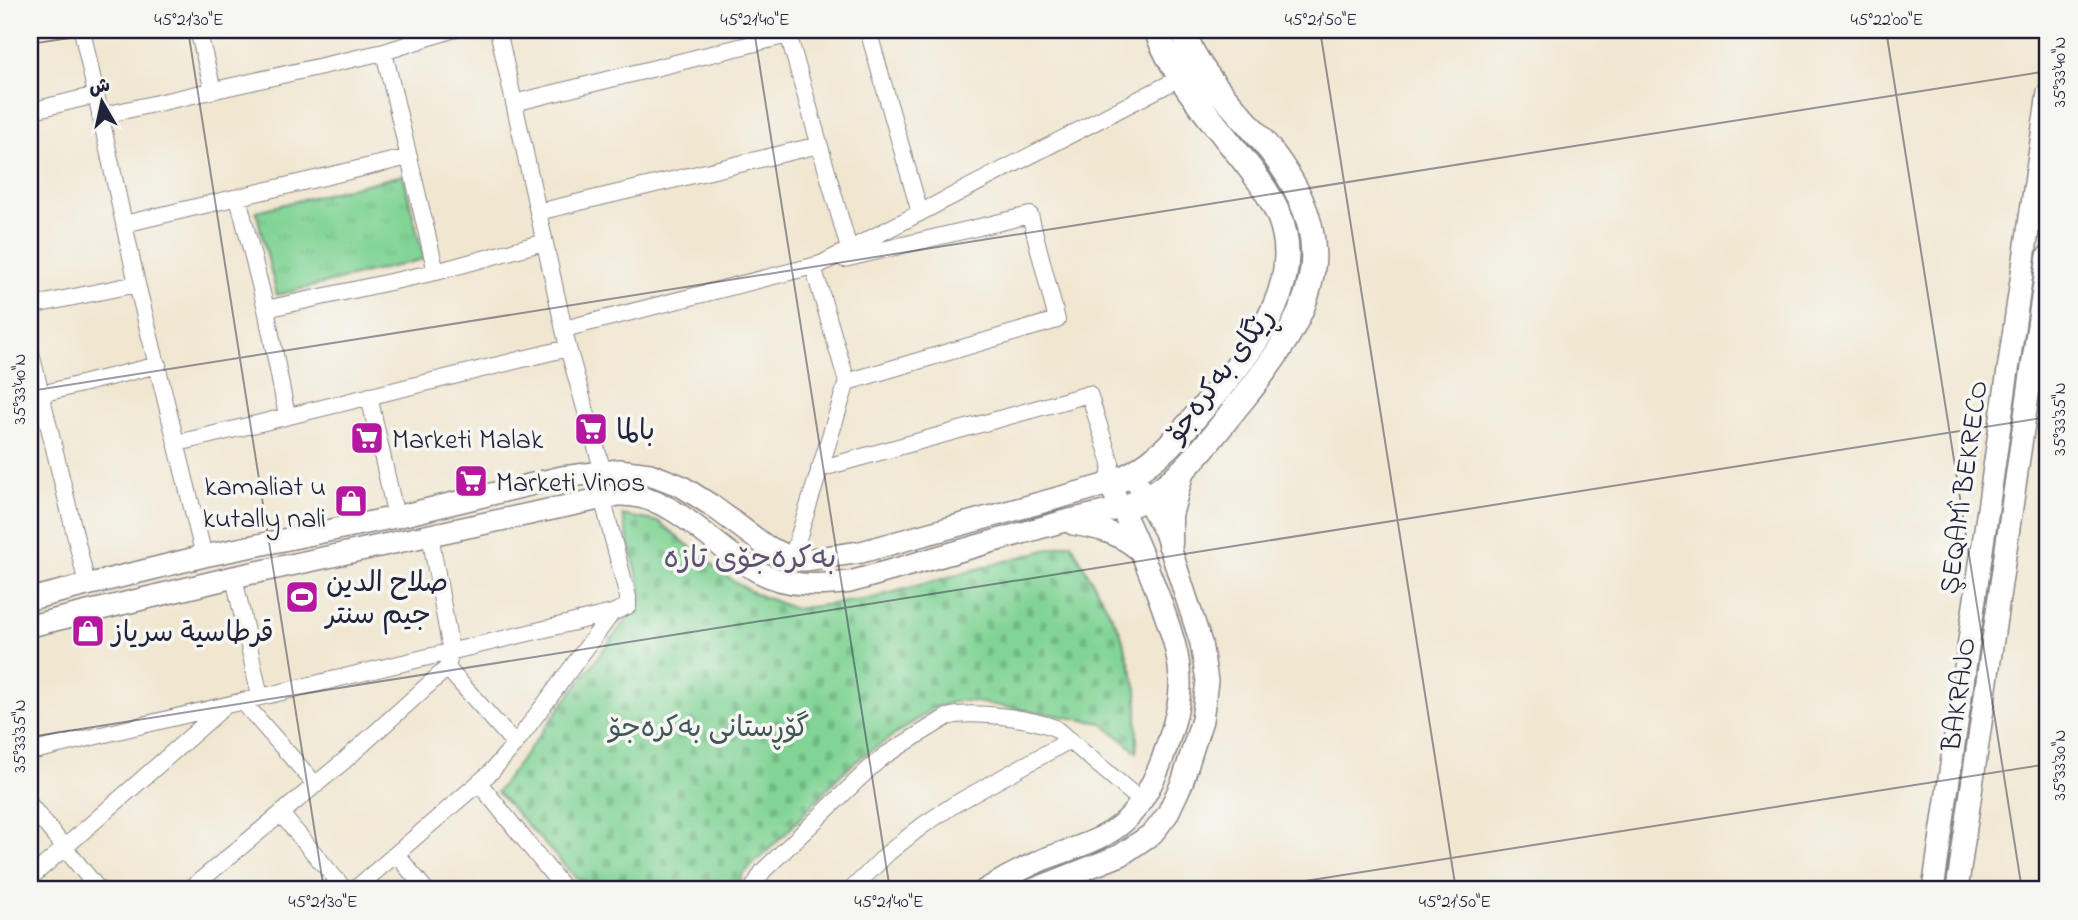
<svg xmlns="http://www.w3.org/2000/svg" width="2078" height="920" font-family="'Indie Flower','Playpen Sans Arabic',sans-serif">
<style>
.cemetery{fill:url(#cemetery-stones);stroke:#527b68;stroke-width:2}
.park{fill:url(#park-tufts);stroke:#527b68;stroke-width:2}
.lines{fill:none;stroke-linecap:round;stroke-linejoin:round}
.minor-casing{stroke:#8a8486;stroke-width:18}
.secondary-casing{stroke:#8a8486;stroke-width:24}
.primary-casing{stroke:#8a8486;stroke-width:27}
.minor{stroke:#fff;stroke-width:16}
.secondary{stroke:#fff;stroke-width:21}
.primary{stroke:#fff;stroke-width:24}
.ticks{fill:none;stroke:#22223b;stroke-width:2;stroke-opacity:0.45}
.labels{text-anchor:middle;stroke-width:7;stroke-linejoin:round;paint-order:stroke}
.street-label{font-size:28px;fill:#22223b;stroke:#f6f6f2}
.poi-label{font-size:28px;fill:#22223b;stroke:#f6f6f2;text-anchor:start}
.park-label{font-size:28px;fill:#3f5756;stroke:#f6f6f2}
.neighbourhood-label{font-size:30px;fill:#5f5173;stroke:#f6f6f2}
.neatline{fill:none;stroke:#22223b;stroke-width:2.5}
.ticks-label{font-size:18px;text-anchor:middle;fill:#22223b}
</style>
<defs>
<pattern id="cemetery-stones" width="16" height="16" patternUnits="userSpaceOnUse" patternTransform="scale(1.75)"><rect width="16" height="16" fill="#82d496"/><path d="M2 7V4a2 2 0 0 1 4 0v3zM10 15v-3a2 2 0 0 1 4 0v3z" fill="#70b682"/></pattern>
<pattern id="park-tufts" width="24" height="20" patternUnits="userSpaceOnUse" patternTransform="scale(1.75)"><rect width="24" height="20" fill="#82d496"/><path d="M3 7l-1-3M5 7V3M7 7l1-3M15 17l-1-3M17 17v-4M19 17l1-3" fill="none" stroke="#70b682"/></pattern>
</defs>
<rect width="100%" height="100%" fill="#f6f6f2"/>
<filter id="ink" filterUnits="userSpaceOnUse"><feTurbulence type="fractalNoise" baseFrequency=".0143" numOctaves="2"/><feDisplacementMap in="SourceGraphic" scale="14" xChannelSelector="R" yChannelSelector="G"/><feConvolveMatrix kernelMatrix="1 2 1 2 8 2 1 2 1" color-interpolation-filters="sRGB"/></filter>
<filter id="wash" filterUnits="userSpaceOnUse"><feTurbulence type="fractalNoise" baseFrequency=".00686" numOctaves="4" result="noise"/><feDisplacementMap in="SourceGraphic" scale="28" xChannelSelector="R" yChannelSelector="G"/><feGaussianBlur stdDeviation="1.57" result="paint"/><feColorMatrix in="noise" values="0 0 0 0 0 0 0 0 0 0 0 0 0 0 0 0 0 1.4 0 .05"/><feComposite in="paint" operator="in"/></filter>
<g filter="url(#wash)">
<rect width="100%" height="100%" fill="#f1e7d1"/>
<!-- cemetery -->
<path class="cemetery" d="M622,515l37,7 74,59 21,12 41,16 74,-10 202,-56 49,88 17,58v63l-35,-29 -132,-22h-12l-22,6 -73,49 -21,17 -54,58 -46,44 -3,15h-132l-32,-13 -78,-85 146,-195z"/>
<!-- park -->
<path class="park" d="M403,175l21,84 -147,36 -21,-84z"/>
</g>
<g filter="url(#ink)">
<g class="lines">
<defs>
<path id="minor" d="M82,30l55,254 67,272
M198,30l15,60
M498,30l70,318 35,124
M787,30l62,219
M868,30l52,183
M384,52l68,-22
M514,103l274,-68
M30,111l66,-16
M100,116l284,-64 52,220 108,-30
M238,197l28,112
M538,212l281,-67
M124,224l285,-67
M844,259l186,-44 27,105 -210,62
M30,306l107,-22
M564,329l257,-65 359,-186
M30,349l57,235
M41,394l117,-29
M369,396l27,121
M287,416l-21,-107 170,-37
M178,443l390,-95
M819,469l270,-75 22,69 -2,21
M792,558l55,-176 -34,-116
M234,577l26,120
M447,668l68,76
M242,701l74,84
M30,752l582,-139 16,-7v-9l-26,-100
M479,783l86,107
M30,805l69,85
M281,814l64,76
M396,854l30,36
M30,878l194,-171
M189,890l155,-129 103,-93 4,-17 -21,-116
M354,890l136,-117 25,-29 97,-131
M752,890l11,-19 107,-103 14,-12 63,-39c24,-7 84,1 108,11l86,73
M851,890l37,-37 34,-27 33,-22 115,-64"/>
<path id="secondary" d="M1073,524c26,4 46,9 66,26
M30,599l174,-43 192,-39 166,-40 57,-7 31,4 31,12 30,19 55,41 26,12 13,2 56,-8 248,-68c20,37 36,76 51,116 10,29 21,56 20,88 -1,23 -10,49 -18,72 -9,23 -22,50 -43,66 -22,17 -52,24 -77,34 -20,9 -39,19 -57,30
M30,626l204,-49 384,-82c59,-2 93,53 141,77 28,15 60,14 91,10l211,-60 61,-14
M1032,890l89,-35 32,-22 14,-18 15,-32 20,-63 5,-39 -6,-38 -36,-111 -32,-57
M1933,890l115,-797
M1957,890l91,-634"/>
<path id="primary" d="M1109,484c48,-16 79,-59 111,-96 39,-47 85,-108 59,-172 -12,-29 -35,-55 -54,-79 -27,-34 -53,-66 -69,-107
M1122,508c54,-16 86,-67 120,-108 85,-104 102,-170 7,-275 -26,-30 -53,-56 -66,-95
M1170,544v-29l11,-41"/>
</defs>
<!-- minor casing -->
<use href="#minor" class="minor-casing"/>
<!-- secondary casing -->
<use href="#secondary" class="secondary-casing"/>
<!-- primary casing -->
<use href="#primary" class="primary-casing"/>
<!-- minor -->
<use href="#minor" class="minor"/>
<!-- secondary -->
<use href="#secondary" class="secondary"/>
<!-- primary -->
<use href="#primary" class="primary"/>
</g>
</g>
<!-- ticks -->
<path class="ticks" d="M188,30l136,860M754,30l136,860M1320,30l136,860M1886,30l136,860M30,44l93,-14M30,391l2018,-320M30,737l2018,-320M1248,890l800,-126"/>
<!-- icons -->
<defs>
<symbol id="supermarket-square" viewBox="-11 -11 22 22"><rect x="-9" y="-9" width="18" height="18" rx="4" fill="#b5179e" stroke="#f6f6f2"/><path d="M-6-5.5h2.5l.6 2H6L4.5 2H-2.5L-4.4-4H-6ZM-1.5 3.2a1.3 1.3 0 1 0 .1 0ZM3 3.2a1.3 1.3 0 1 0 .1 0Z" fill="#fff"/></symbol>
<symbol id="shop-square" viewBox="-11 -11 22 22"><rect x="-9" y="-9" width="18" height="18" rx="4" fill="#b5179e" stroke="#f6f6f2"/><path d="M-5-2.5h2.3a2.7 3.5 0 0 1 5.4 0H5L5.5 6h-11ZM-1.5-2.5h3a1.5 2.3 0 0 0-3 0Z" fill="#fff"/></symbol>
<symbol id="stadium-square" viewBox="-11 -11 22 22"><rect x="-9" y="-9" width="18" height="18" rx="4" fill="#b5179e" stroke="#f6f6f2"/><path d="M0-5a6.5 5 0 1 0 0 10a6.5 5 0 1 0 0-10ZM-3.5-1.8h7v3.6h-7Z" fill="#fff"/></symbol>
</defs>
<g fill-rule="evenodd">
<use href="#supermarket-square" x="572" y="410" width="38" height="38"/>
<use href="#supermarket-square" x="348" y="419" width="38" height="38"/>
<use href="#supermarket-square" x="452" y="462" width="38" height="38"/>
<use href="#shop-square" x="332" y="482" width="38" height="38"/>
<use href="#stadium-square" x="283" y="578" width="38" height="38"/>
<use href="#shop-square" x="69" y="612" width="38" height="38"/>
</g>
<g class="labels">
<!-- street labels -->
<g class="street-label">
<text transform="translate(1219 374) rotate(-53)" y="10">ڕێگای بەکرەجۆ</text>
<text transform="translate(1962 487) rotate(-82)" y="10">ŞEQAMÎ BEKRECO</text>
<text transform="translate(1957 694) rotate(-82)" y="10">BAKRAJO</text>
</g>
<!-- poi labels -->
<g class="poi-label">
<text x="616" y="439">بالما</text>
<text x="392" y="448">Marketi Malak</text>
<text x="496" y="491">Marketi Vinos</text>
<text x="326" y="495" text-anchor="end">kamaliat u<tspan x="326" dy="32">kutally nali</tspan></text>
<text x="326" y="591">صلاح الدين<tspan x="326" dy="32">جيم سنتر</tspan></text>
<text x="112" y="641">قرطاسية سرياز</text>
</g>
<!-- park labels -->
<g class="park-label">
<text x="709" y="736">گۆڕستانی بەکرەجۆ</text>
</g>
<!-- neighbourhood labels -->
<g class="neighbourhood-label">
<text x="750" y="567">بەکرەجۆی تازە</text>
</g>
</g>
<!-- margin -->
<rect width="2078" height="920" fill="none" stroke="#f6f6f2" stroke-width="77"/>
<!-- north arrow -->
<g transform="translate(102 102) rotate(351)" stroke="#f6f6f2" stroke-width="5" paint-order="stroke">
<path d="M0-5L12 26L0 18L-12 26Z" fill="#22223b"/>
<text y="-10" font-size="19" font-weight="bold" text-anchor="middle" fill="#22223b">ش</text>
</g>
<rect x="38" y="38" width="2001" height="843" class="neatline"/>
<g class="ticks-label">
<text x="189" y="25">45°21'30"E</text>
<text x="755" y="25">45°21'40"E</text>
<text x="1321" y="25">45°21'50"E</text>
<text x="1887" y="25">45°22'00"E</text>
<text transform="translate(2059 72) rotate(-90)" y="6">35°33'40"N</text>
<text transform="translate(19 389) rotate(-90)" y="6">35°33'40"N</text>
<text transform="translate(2059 419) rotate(-90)" y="6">35°33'35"N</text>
<text transform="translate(19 736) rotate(-90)" y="6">35°33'35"N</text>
<text transform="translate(2059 765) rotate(-90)" y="6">35°33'30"N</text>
<text x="323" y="907">45°21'30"E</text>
<text x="889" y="907">45°21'40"E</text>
<text x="1455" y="907">45°21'50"E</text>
</g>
</svg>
